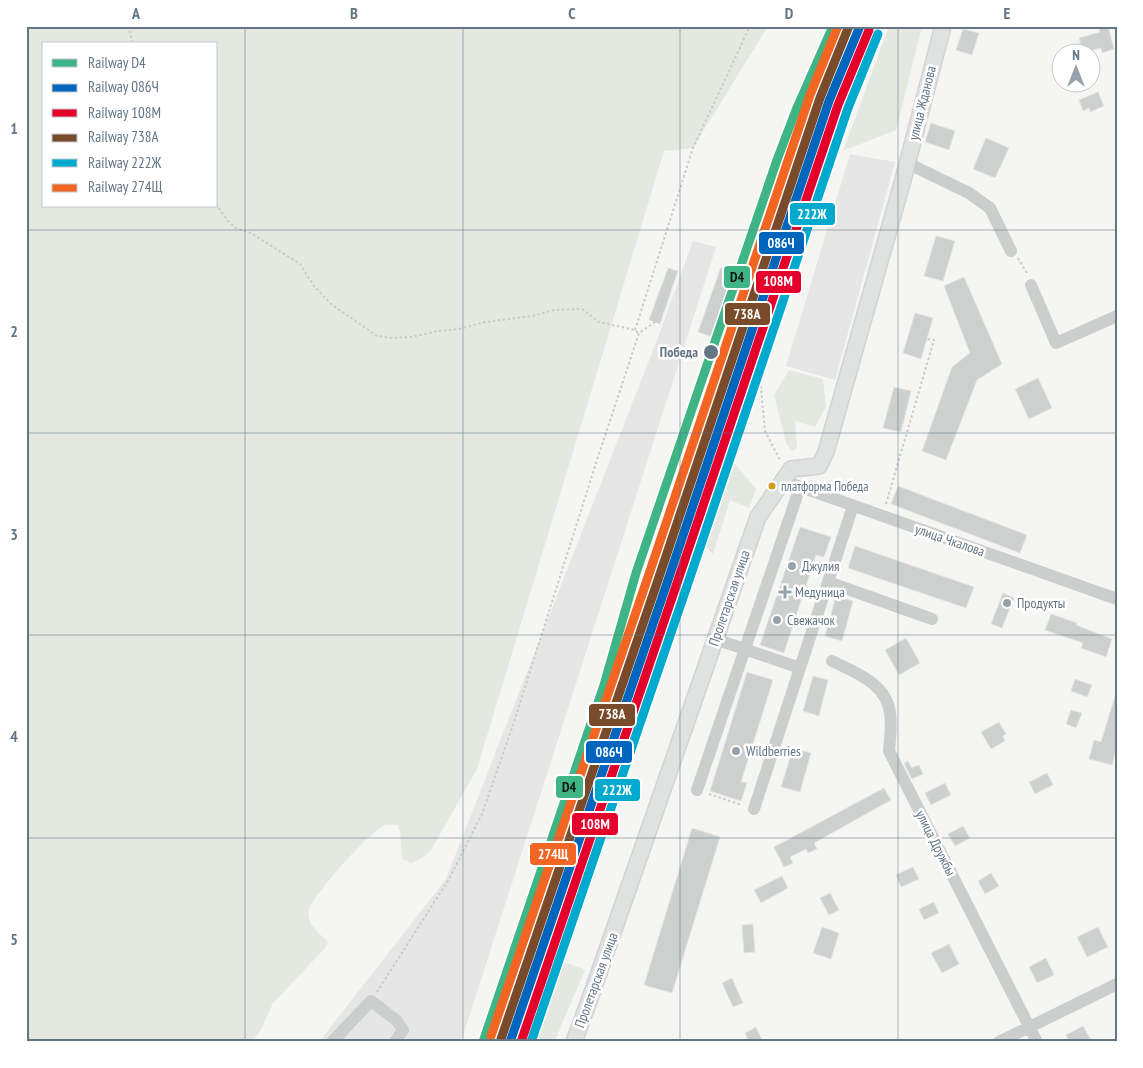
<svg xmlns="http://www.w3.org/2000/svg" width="1143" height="1068" font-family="'PT Sans Narrow',sans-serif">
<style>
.built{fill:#e5e6e5}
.green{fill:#e4e8e1;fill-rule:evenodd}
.building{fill:#ced0d0;stroke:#e4e4e3}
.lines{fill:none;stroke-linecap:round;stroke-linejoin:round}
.major-casing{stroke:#d2d3d2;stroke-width:18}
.path{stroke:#cacbcb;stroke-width:2;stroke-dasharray:2.5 2.5;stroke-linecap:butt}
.minor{stroke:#cccece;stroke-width:12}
.major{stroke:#e0e1e1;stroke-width:15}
.rail-1-casing{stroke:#fff;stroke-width:12}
.rail-2-casing{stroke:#fff;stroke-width:12}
.rail-3-casing{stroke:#fff;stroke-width:12}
.rail-4-casing{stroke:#fff;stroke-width:12}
.rail-5-casing{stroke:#fff;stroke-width:12}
.rail-6-casing{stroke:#fff;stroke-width:12}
.rail-1{stroke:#3fb485;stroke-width:9}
.rail-2{stroke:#0065bd;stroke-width:9}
.rail-3{stroke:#e4002b;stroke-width:9}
.rail-4{stroke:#7a4b2a;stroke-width:9}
.rail-5{stroke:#00a9ce;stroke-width:9}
.rail-6{stroke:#f26522;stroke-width:9}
.grid{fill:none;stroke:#647584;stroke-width:1;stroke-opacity:0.55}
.stop-dot{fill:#647584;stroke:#fff;stroke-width:2}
.bus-dot{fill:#d29a21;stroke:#fff;stroke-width:2}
.poi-dot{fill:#97a2ab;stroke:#fff;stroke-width:2}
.labels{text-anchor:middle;stroke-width:5;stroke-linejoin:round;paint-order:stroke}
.bus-label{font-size:13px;fill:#647584;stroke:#fff;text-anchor:start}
.street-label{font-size:14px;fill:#647584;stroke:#fff}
.stop-label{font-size:14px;font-weight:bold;fill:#647584;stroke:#fff;text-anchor:end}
.poi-label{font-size:14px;fill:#647584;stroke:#fff;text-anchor:start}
.line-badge{stroke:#fff;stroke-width:2}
.badge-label{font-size:14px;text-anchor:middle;font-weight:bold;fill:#fff}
.pale-badge-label{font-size:14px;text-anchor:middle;font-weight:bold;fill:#111}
.neatline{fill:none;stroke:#647584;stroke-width:2}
.grid-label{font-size:16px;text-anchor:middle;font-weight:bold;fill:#647584}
</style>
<rect width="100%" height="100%" fill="#f5f5f3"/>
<!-- built -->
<path class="built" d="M850,154l45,8 -60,218 -49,-14z
M693,241l23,6 -255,795h-142l127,-163 213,-544z"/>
<!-- green -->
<path class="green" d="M26,26h742l-75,122 -29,3 -187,618 -46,81 -9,8 -11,5 -9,-4 -2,-29 -3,-5c-3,0 -8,-1 -12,0 -13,4 -73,71 -76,85 -3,14 11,24 19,32l-2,5 -53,56 -12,27 -9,12h-226zM44,44h172v162h-172z
M889,26h35l-3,5 -25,99 -53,21z
M789,370l34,9 3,28 -11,20 -20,-6 2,27 -5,3 -6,-8 -12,-48z
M731,459l25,30 -7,19 -19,-8 -17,54 -10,-10z
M568,963l17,7 -31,72h-34l22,-72z"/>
<!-- building -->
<path class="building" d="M1108,26l6,23 -12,4 -1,-5 -18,4 -4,-14 21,-6 -1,-4z
M963,29l16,4 -7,22 -16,-5z
M1098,92l6,14 -14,6 -1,-4 -6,3 -4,-11z
M931,123l24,8 -6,19 -24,-8z
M986,138l23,10 -14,30 -22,-9z
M936,236l19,5 -12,40 -19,-5z
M721,267l28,9 -23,66 -28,-10z
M668,268l10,3 -18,53 -11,-4z
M964,277l38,87 -25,16 -31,80 -24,-9 30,-84 18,-14 -26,-67z
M774,305l12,3 -22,61 -11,-4z
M915,313l18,5 -12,41 -18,-6z
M1038,378l14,30 -23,11 -14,-30z
M894,387l17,4 -10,41 -18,-4z
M898,486l129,49 -7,18 -129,-49z
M800,527l31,10 -7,20 -8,-2 -32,98 -24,-8z
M855,546l119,41 -8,21 -118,-40z
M1003,593l11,5 -12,30 -11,-4z
M836,596l17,5 -11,40 -17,-5z
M1051,614l26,9 -1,2 36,14 -6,18 -25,-9 2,-5 -38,-13z
M906,638l14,25 -21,12 -14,-25z
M747,672l26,8 -32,102 6,1 -6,18 -31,-10z
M813,676l15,4 -9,36 -16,-5z
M1075,679l17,6 -5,12 -16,-6z
M1115,696h2v51l-5,18 -23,-6 5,-19 7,2z
M1071,710l11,3 -6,15 -10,-4z
M999,722l7,12 -3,2 2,5 -14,8 -10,-17z
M793,748l18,5 -11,39 -19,-5z
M908,761l4,7 7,-3 4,9 -11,5 -8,-16z
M1047,773l6,12 -18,9 -6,-12z
M945,783l6,12 -20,10 -6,-12z
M884,788l7,12 -77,43 3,6 -9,4 -2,-4 -16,8 3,6 -9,4 -10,-20z
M963,826l7,12 -15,8 -7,-12z
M692,828l28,9 -48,156 -28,-8z
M913,867l6,12 -18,8 -5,-12z
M991,873l8,13 -14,8 -7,-13z
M782,876l6,12 -27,15 -7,-13z
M830,893l9,17 -10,5 -9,-17z
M934,902l5,11 -15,7 -5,-11z
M753,924l2,28 -11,1 -2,-28z
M822,927l17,6 -8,26 -18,-6z
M1098,927l10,20 -21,10 -10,-20z
M949,944l10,20 -17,9 -11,-20z
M1046,958l8,17 -17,8 -8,-16z
M732,978l11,25 -10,4 -11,-24z
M1083,1026l9,16h-23l-3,-7z
M756,1027l7,15h-14l-4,-9z"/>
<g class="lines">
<defs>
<path id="major" d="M574,1042l20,-55 164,-470 33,-48 28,-3 7,-14 77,-272 40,-154"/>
</defs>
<!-- major casing -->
<use href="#major" class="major-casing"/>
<!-- path -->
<path class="path" d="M128,26l5,18
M216,204l12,17 9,8 14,4 49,31 14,22 17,18 46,32 15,2 19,-1 27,-6 21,-2 26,-7 47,-6 22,-6 28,-1 17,13 36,8 3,3
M1018,258l10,17
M779,309l-20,58 6,64 15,29
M635,330l58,-182 57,-122
M886,504l48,-164 -7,-1
M709,794l33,11
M377,992l72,-113 33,-65 31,-89 84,-265 42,-127 16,-11 17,-50"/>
<!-- minor -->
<path class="minor" d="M907,163l62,30 21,15 21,43
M1031,285l25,58 61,-27
M784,481l333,118
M828,582l25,-76
M715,639l85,29 -46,141
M832,661c24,12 54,22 58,52 2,12 0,26 -1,38l148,291
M800,668l28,-86 104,37
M697,790l103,-303
M332,1042l39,-41 25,19 7,10 -8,12
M999,1042l118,-58"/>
<!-- major -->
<use href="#major" class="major"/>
<defs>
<path id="rail-1" d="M483,1042l121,-357 32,-112 141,-413 19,-50 37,-84"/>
<path id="rail-2" d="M510,1042l157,-459 162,-482 31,-75"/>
<path id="rail-3" d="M521,1042l155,-456 162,-481 31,-75"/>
<path id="rail-4" d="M501,1039l157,-459 162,-482 29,-72"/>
<path id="rail-5" d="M531,1042l155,-453 162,-481 30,-74"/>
<path id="rail-6" d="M491,1036l157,-459 162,-482 28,-69"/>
</defs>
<!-- rail-1 casing -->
<use href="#rail-1" class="rail-1-casing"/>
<!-- rail-2 casing -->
<use href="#rail-2" class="rail-2-casing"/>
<!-- rail-3 casing -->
<use href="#rail-3" class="rail-3-casing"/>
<!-- rail-4 casing -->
<use href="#rail-4" class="rail-4-casing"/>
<!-- rail-5 casing -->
<use href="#rail-5" class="rail-5-casing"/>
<!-- rail-6 casing -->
<use href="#rail-6" class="rail-6-casing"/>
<!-- rail-1 -->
<use href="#rail-1" class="rail-1"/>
<!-- rail-2 -->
<use href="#rail-2" class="rail-2"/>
<!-- rail-3 -->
<use href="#rail-3" class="rail-3"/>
<!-- rail-4 -->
<use href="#rail-4" class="rail-4"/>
<!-- rail-5 -->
<use href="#rail-5" class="rail-5"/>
<!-- rail-6 -->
<use href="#rail-6" class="rail-6"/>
</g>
<!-- grid -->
<path class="grid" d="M245,26v1016M463,26v1016M680,26v1016M898,26v1016M26,230h1091M26,433h1091M26,635h1091M26,838h1091"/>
<!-- markers -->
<circle class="stop-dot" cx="711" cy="352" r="8"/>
<circle class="bus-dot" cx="772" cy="486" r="4.5"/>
<g class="poi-dot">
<circle cx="792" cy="566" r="5"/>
<path d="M782.5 584.5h5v5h5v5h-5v5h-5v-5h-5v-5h5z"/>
<circle cx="1007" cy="603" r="5"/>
<circle cx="777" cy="620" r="5"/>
<circle cx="736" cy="751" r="5"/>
</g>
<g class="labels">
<!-- bus labels -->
<g class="bus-label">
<text x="781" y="491">платформа Победа</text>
</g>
<!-- street labels -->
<g class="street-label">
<text transform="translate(922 103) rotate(-76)" y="5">улица Жданова</text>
<text transform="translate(950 540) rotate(19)" y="5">улица Чкалова</text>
<text transform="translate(729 598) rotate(-71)" y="5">Пролетарская улица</text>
<text transform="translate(936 843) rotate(63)" y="5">улица Дружбы</text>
<text transform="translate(596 980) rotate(-70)" y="5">Пролетарская улица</text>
</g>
<!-- stop labels -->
<g class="stop-label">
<text x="698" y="357">Победа</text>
</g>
<!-- poi labels -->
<g class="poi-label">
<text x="802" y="571">Джулия</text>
<text x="795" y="597">Медуница</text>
<text x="1017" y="608">Продукты</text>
<text x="787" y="625">Свежачок</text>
<text x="746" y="756">Wildberries</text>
</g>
</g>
<g class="line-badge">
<rect x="789" y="202" width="47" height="24" rx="5" fill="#00a9ce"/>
<rect x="758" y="231" width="47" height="24" rx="5" fill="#0065bd"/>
<rect x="723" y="265" width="28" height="24" rx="5" fill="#3fb485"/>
<rect x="755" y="270" width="47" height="24" rx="5" fill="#e4002b"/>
<rect x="724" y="302" width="47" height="24" rx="5" fill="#7a4b2a"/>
<rect x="588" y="703" width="48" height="24" rx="5" fill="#7a4b2a"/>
<rect x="585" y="740" width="48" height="24" rx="5" fill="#0065bd"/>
<rect x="555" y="775" width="29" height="24" rx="5" fill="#3fb485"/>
<rect x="594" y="778" width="47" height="24" rx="5" fill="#00a9ce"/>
<rect x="571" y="812" width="48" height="24" rx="5" fill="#e4002b"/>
<rect x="529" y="842" width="48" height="24" rx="5" fill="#f26522"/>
</g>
<g class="badge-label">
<text x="812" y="219">222Ж</text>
<text x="781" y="248">086Ч</text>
<text x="778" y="286">108М</text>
<text x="747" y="319">738А</text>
<text x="612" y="719">738А</text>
<text x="609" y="757">086Ч</text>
<text x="617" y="795">222Ж</text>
<text x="595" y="829">108М</text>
<text x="553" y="859">274Щ</text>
</g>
<g class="pale-badge-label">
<text x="737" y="282">D4</text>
<text x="569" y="792">D4</text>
</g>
<!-- border -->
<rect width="1143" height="1068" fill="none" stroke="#ffffff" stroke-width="55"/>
<!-- legend -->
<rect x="42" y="42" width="175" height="165" fill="#ffffff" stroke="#c1c8ce"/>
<rect x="52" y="59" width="25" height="8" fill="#3fb485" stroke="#c1c8ce"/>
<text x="88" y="68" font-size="15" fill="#647584">Railway D4</text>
<rect x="52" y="84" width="25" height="8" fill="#0065bd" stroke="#c1c8ce"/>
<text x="88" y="92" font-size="15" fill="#647584">Railway 086Ч</text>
<rect x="52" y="109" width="25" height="8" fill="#e4002b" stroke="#c1c8ce"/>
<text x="88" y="118" font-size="15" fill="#647584">Railway 108М</text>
<rect x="52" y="134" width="25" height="8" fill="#7a4b2a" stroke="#c1c8ce"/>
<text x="88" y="142" font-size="15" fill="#647584">Railway 738А</text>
<rect x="52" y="159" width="25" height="8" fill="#00a9ce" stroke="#c1c8ce"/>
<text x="88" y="168" font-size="15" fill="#647584">Railway 222Ж</text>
<rect x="52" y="184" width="25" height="8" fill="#f26522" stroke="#c1c8ce"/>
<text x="88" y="192" font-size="15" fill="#647584">Railway 274Щ</text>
<!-- north arrow -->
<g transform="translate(1076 68)"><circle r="24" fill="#ffffff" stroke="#c1c8ce"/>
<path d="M0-4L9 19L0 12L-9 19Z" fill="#97a2ab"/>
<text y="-8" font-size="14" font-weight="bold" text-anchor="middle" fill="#647584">N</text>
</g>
<rect x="28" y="28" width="1088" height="1012" class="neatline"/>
<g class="grid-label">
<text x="136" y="19">A</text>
<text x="354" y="19">B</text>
<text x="572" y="19">C</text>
<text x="789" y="19">D</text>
<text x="1007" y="19">E</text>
<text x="14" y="134">1</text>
<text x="14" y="337">2</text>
<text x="14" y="540">3</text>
<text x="14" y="742">4</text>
<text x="14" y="945">5</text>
</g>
</svg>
